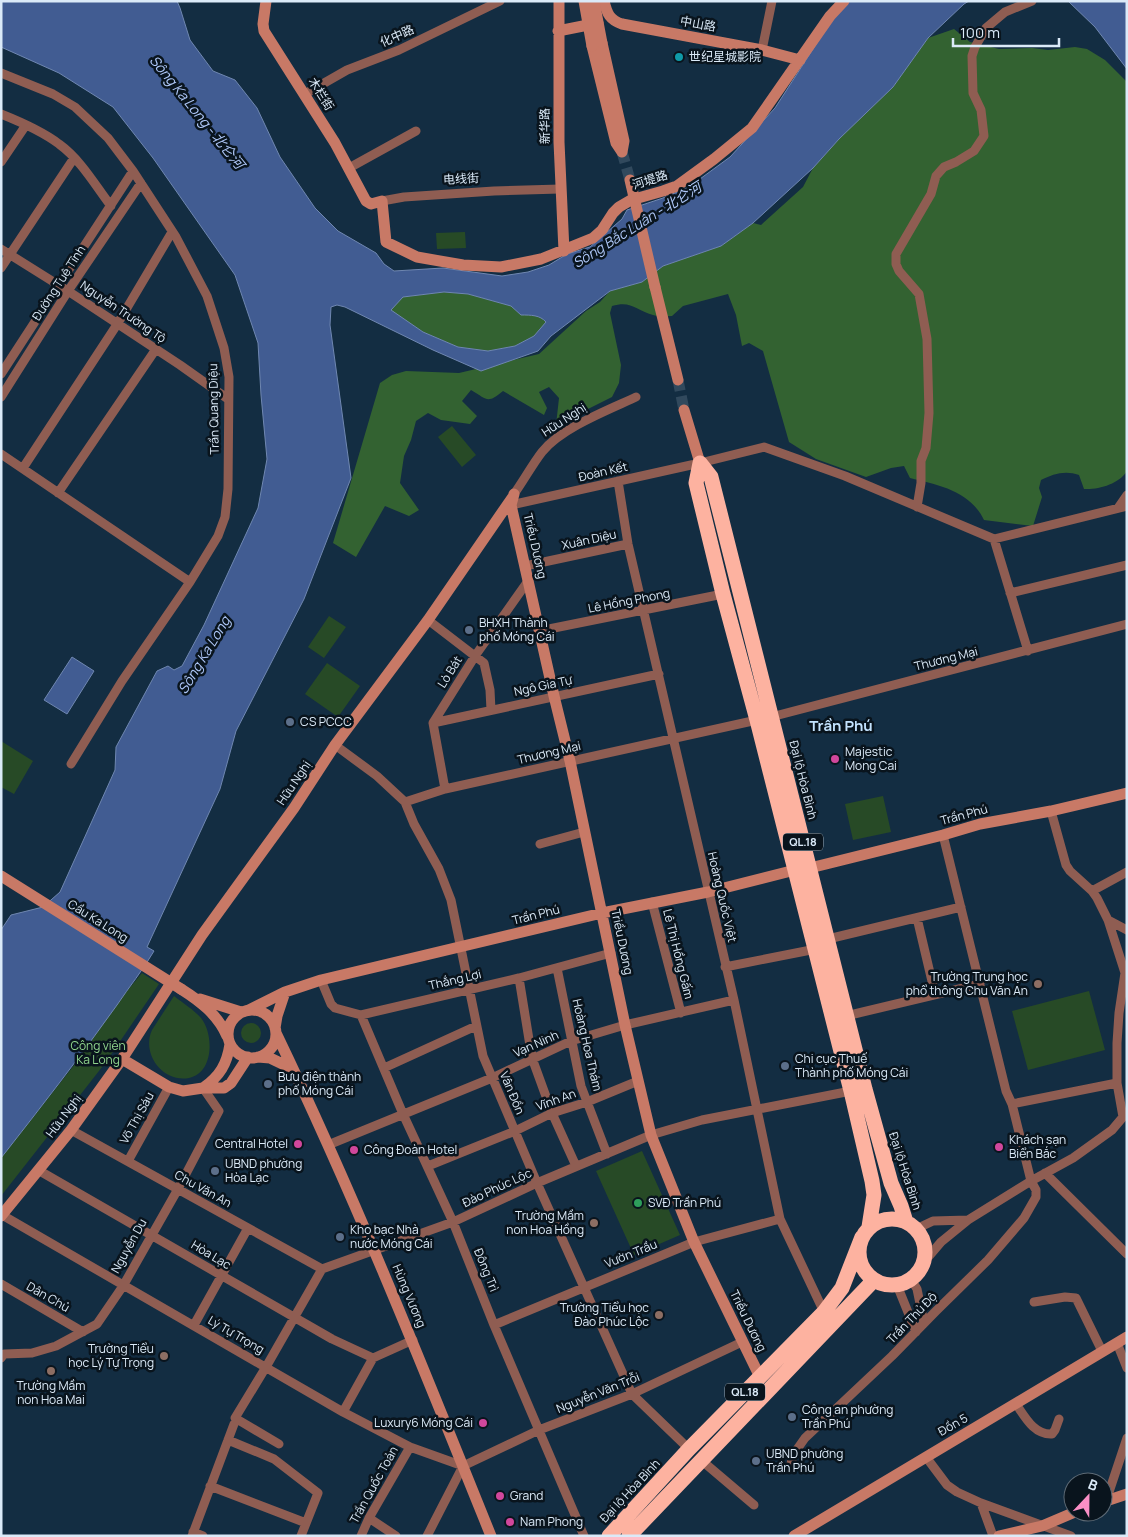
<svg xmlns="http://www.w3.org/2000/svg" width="1128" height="1537" font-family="Manrope,'Noto Sans SC',sans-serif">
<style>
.green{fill:#274a26}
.forest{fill:#336231}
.water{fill:#415c92;stroke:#6f87b1;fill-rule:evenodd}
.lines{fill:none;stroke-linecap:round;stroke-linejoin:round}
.secondary-tunnel{stroke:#31495d;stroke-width:11;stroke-dasharray:11 5.5;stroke-linecap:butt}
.street{stroke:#8f5d52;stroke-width:9}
.secondary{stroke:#c87966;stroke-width:11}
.highway{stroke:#fdb2a0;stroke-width:15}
.secondary-bridge{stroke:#c87966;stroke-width:11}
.culture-dot{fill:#0f9aa8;stroke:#09141d;stroke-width:2}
.service-dot{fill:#5c6f8a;stroke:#09141d;stroke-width:2}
.hotel-dot{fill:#d1479c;stroke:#09141d;stroke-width:2}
.education-dot{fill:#8d6e63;stroke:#09141d;stroke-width:2}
.leisure-dot{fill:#2e9e5b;stroke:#09141d;stroke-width:2}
.labels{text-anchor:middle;stroke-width:5;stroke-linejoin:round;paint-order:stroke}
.shield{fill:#09141d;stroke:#9caab6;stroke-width:1}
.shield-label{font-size:11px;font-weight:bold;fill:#dbeaf8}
.street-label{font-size:12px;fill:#dbeaf8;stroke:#09141d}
.poi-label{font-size:12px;fill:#dbeaf8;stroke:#09141d;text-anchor:start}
.park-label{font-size:12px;fill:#91d68d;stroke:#09141d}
.water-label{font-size:14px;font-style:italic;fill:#afc8f9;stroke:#09141d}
.quarter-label{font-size:15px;font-weight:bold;fill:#c3e2fd;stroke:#09141d}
</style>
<rect width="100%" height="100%" fill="#132d42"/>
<!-- green -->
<path class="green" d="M465,232l1,16 -29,1 -1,-16z
M452,426l24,29 -14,12 -24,-30z
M329,616l17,11 -22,31 -16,-11z
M327,663l33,23 -22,31 -33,-23z
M1,741l32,20 -19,33 -13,-7z
M883,796l8,36 -38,8 -8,-36z
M142,973l17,11 -53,78 -105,134v-38l74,-94 47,-67z
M1089,991l16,59 -77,20 -16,-59z
M174,996c9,7 20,14 27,22 13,16 13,55 -12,60 -26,5 -48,-24 -37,-48z
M241 1033a10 10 0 1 1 20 0a10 10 0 1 1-20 0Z
M642,1151l38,84 -46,20 -38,-84z"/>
<!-- forest -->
<path class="forest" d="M954,29l16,13 29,7 33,-1 16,2 27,-3 12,2 18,11 22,22v389c-8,13 -29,19 -43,18l-5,-14c-14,-5 -26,-1 -38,5l-2,8 3,9 -9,29 -49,-6c-14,-29 -45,-35 -74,-42l-6,-12 -13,2 -25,9 -50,-18 -27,-17 -26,-91 -14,-8 -7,3 -6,-31 -8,-21 -45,12 -11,10c-6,0 -14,1 -19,-1 -17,-5 -22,-15 -41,-9l-2,7 11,52 -2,18 -7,14 -56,28 3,-27 -10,-11 -10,5 8,16 -3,7 -41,-24c-16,13 -15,9 -32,-1l-9,11 15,15 -7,8 -29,-4 -13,-7 -12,8 -5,19 -7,16 -4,27 19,27 -10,6 -24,-10 -29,51 -23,-14 47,-160 12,-8 14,-4 53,2 80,-19 47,-43 14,-9 10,-11 32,-9 21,-16 58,-20 32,-23 8,2 42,-38 10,-19 26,-29 -6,-14 60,-38 35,-49z
M444,292l24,2 43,12 10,9c10,0 18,0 26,7l-13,14 -19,10 -27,5 -30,-4 -35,-15 -33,-22 13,-13z"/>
<!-- water -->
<path class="water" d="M1,1h176l3,7 10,32 23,31 22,9 22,28 23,49 35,51 23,23 38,22 8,11 10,7 49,-3 59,8 26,-4 21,-7 18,-11 23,-7 32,-28 5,-9 36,-12 26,-11 41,-30 45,-49 69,-107h125l-5,3 -36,34 -35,49 -54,52 -26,29 -60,55 -32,23 -58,20 -21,16 -32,9 -59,45 -13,15 -57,20 -48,-21 -88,-43 -8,-2 -6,2 -1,18 21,153 -47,121 -68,132 -16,58 -73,158 7,4c-11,19 -25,36 -37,54 -37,52 -76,102 -116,153v-228l10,-15 32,-8 17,-15 55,-122 1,-23 41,-76 11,-5 6,4 8,-4 22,-41 54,-117 9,-49 -6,-64 -3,-52 -23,-68 -82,-117 -40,-51 -54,-34 -58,-26zM444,292l24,2 43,12 10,9c10,0 19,0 25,7l-12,14 -19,10 -27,5 -30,-4 -35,-15 -32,-22 12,-13z
M1068,1h59v68l-32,-42z
M72,657l22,14 -27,43 -23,-14z"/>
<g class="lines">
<!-- secondary-tunnel -->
<path class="secondary-tunnel" d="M622,152l8,28
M678,380l6,30"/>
<!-- street -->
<path class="street" d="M762,50l10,-49
M1,73l52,21 22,13 33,31 25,33 43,66 31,59 17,52 5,29 -1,112 -3,28 -7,19 -28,46 -68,99 -51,83
M305,94l42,-24 52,-20 101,-49
M1,114c20,8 41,17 58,30 22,16 36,41 52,62
M1,162l25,-37
M349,168l67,-37
M382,201l22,-4 90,-6 66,-2
M1,249l67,42 112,74 48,34
M1,268l73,-110
M1,374l132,-203
M1,397l67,-106 73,-108
M1,454l189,128
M23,468l95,-145 54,-91
M618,481l10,63 106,456 46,219 44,93
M58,493l98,-144
M514,494c10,-14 18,-29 28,-42 19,-24 66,-42 94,-55
M511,505l189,-42 64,-16 81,29 149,63 133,-33
M917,507l4,-24v-22l5,-13 3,-35 -2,-74 -8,-45 -20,-23 -3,-7v-10l35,-60 5,-18 8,-9 12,-5 18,-11 10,-15 -3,-26 -8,-17 -1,-37 3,-9 11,-19 19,-16 27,-11
M1118,508l9,-13
M994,539l34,112
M525,566l103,-22
M1010,593l117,-28
M428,620l56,43 6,27 1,20
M539,631l184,-37
M771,717l356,-93
M433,723l226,-49
M335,745l42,31 28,26 9,22 25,45 12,31 32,156 54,127 95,211 57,55
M445,789l-12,-66 42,-67 53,-75
M405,802l40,-13 312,-69
M540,844l44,-12
M1092,891l35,-19
M652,902l29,111
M917,918l18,76
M1108,920l19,10
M828,939l133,-32
M725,967l91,-18
M557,968l24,118 26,68
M519,978l13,80 20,55 24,53
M321,980l10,24 4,4 26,7 158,-37 92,-25
M361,1015l42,99 50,108 41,103 90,211
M846,1016l134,-32
M384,1068l92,-42
M1012,1104l105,-21
M71,1130l251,139
M328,1145l164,-67 79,-37 54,-16 109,-25
M128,1161l41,-74
M428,1166l87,-35 37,-18 35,-11 51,-21
M38,1170l294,169 41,19 40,-18
M1045,1173l82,81
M2,1215l341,197 67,35 53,19
M916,1229l17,-8 35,-1
M924,1262l17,-20 27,-22 63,-39 42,-23 39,-28 11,-13 -6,-34v-40l2,-30 6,-40 -17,-53 -11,-22 -5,-7 -22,-20 -4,-6 -15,-54
M911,1279l6,10 7,34
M1,1284l82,48
M897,1285l19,47
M1034,1302l31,-5 11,1 26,53
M194,1325l54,-97
M494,1325l200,-83 86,-23
M1117,1343l10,25
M1,1358l3,-4 28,-1 24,-7 41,-22 26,-38 55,-97 41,-78 -16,-23
M1016,1404c9,13 18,31 36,30l3,-4 4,-11
M343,1412l30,-54
M228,1440l46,19 44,34 -17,43
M279,1444l-44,-26 31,-51 56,-98 131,-47 84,-39 114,-48 51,-15 149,-29
M926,1457l21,28 10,7 24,11 90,33
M701,1460l53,45
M791,1464l2,-9 12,-17 87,-82 44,-45 52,-51 36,-42 12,-21v-7l-5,-9 -19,-77 -6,-13 -63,-256
M463,1466l76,-36 93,-36 110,-52
M210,1486l96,37
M1106,1501l21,-63
M981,1503l12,33
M369,1518l27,18
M193,1532l10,4
M192,1536l42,-112
M361,1536l8,-18 41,-71
M427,1536l36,-70"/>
<!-- secondary -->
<path class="secondary" d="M266,1l-3,23 1,7 71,112 31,58 5,3 11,-3 4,41 31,15 46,8 38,2 40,-8 52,-21 9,-8 11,-17 6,-6 12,-7 32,-9 14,-5 37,-27 38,-31 78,-112 14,-15
M559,1v141l5,109
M604,1c3,13 6,19 18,23l140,26 38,10
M558,31l40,-8
M602,43l22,98 -2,11
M592,46l24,97 6,9
M655,287l23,93
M684,410l16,53
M514,494l-3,11 43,191 16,65 55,264 26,110 43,107 66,135
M810,868l133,-33 37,-11 71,-13 76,-18
M181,989c19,12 37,26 46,47
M200,999l41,13
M249,1010l36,-18 36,-12 281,-67 106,-21 87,-22
M228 1034a24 24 0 1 1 48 0a24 24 0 1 1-48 0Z
M275,1028l2,-12 8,-24
M276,1033c79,164 147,334 215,503
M258,1057l12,1 23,11
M122,1059l47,28 14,4 20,-3h21l7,-5 17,-26
M203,1088c17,-12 24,-24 27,-44
M1,1216l70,-86 51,-71 80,-124 92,-127 41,-63 93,-125 84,-122
M1103,1502l24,-8
M794,1536l333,-199
M999,1536l43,-10 33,-14"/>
<!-- highway -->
<path class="highway" d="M700,463l11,14 154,612 26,94 10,23 5,16
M700,463l-4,20 27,111 34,126 94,371 21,90 2,14 -5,32
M859 1252a33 33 0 1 1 66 0a33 33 0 1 1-66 0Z
M609,1536l80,-87 135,-137 18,-24 20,-51
M629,1536l245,-256"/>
<!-- secondary-bridge -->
<path class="secondary-bridge" d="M584,1l8,45
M594,1l8,42
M630,180l25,107
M1,876l180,113"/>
</g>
<!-- markers -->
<circle class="culture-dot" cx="679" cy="57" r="5"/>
<g class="service-dot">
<circle cx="469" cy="630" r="5"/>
<circle cx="290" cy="722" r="5"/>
<circle cx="785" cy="1066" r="5"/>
<circle cx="268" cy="1084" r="5"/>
<circle cx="215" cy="1171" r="5"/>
<circle cx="340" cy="1237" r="5"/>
<circle cx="792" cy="1417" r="5"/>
<circle cx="756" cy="1461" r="5"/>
</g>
<g class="hotel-dot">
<circle cx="835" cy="759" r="5"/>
<circle cx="298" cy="1144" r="5"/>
<circle cx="999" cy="1147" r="5"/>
<circle cx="354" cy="1150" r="5"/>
<circle cx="483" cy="1423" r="5"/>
<circle cx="500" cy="1496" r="5"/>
<circle cx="510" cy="1522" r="5"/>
</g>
<g class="education-dot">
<circle cx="1038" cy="984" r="5"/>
<circle cx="594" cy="1223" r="5"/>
<circle cx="659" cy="1315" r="5"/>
<circle cx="164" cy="1356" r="5"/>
<circle cx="51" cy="1371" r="5"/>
</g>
<circle class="leisure-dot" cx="638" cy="1203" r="5"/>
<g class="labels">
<!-- shield labels -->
<g class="shield">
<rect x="783" y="833.5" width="40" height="17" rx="4"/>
<rect x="725" y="1383.5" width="40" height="17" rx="4"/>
</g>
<g class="shield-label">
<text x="803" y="846">QL.18</text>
<text x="745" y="1396">QL.18</text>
</g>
<!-- street labels -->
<g class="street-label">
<text transform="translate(698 24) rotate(10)" y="4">中山路</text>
<text transform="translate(397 36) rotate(-24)" y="4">化中路</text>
<text transform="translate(321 94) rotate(58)" y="4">木栏街</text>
<text transform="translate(545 126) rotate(-91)" y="4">新华路</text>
<text transform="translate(461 179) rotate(-3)" y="4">电线街</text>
<text transform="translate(650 180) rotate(-18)" y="4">河堤路</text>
<text transform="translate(59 283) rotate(-57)" y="4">Đường Tuệ Tĩnh</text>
<text transform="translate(123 312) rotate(34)" y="4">Nguyễn Trường Tộ</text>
<text transform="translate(214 409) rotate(-91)" y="4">Trần Quang Diệu</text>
<text transform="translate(564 420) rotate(-33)" y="4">Hữu Nghị</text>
<text transform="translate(603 472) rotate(-13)" y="4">Đoàn Kết</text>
<text transform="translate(589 540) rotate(-12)" y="4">Xuân Diệu</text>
<text transform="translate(535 546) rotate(77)" y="4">Triều Dương</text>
<text transform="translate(629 601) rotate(-11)" y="4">Lê Hồng Phong</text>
<text transform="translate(946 659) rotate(-14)" y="4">Thương Mại</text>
<text transform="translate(450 672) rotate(-58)" y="4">Lò Bát</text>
<text transform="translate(543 686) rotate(-12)" y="4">Ngô Gia Tự</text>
<text transform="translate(549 753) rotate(-13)" y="4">Thương Mại</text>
<text transform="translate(803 780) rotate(76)" y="4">Đại lộ Hòa Bình</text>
<text transform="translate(294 783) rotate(-56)" y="4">Hữu Nghị</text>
<text transform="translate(964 815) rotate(-15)" y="4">Trần Phú</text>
<text transform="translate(722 897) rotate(77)" y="4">Hoàng Quốc Việt</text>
<text transform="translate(536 915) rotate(-14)" y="4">Trần Phú</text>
<text transform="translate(98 921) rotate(32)" y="4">Cầu Ka Long</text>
<text transform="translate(622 942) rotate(78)" y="4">Triều Dương</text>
<text transform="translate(678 954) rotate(76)" y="4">Lê Thị Hồng Gấm</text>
<text transform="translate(455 980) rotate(-13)" y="4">Thắng Lợi</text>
<text transform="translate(536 1044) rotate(-24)" y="4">Vạn Ninh</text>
<text transform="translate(587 1045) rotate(77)" y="4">Hoàng Hoa Thám</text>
<text transform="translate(512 1093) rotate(67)" y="4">Vân Đồn</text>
<text transform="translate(556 1100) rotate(-20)" y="4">Vĩnh An</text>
<text transform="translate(64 1116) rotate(-53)" y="4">Hữu Nghị</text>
<text transform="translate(137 1118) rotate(-61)" y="4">Võ Thị Sáu</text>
<text transform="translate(905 1171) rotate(72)" y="4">Đại lộ Hòa Bình</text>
<text transform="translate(497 1188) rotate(-25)" y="4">Đào Phúc Lộc</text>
<text transform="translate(203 1189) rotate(29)" y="4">Chu Văn An</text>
<text transform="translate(129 1246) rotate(-61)" y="4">Nguyễn Du</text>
<text transform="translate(631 1254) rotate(-22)" y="4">Vườn Trầu</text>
<text transform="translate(211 1255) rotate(31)" y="4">Hòa Lạc</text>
<text transform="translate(486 1270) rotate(68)" y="4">Đông Trì</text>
<text transform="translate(409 1296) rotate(67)" y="4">Hùng Vương</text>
<text transform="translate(48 1297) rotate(30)" y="4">Dân Chủ</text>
<text transform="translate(912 1318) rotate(-46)" y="4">Trần Thủ Độ</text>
<text transform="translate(748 1321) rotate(64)" y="4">Triều Dương</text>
<text transform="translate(236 1335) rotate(30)" y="4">Lý Tự Trọng</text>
<text transform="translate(598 1393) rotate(-22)" y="4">Nguyễn Văn Trỗi</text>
<text transform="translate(953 1425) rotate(-30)" y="4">Đồn 5</text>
<text transform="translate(374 1485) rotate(-61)" y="4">Trần Quốc Toản</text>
<text transform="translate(630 1491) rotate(-47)" y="4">Đại lộ Hòa Bình</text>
</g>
<!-- poi labels -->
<g class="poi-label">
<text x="689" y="61">世纪星城影院</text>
<text x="479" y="627">BHXH Thành<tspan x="479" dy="14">phố Móng Cái</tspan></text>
<text x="300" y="726">CS PCCC</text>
<text x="845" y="756">Majestic<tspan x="845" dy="14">Mong Cai</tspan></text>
<text x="1028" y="981" text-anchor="end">Trường Trung học<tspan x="1028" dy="14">phổ thông Chu Văn An</tspan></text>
<text x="795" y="1063">Chi cục Thuế<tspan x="795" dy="14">Thành phố Móng Cái</tspan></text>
<text x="278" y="1081">Bưu điện thành<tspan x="278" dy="14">phố Móng Cái</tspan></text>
<text x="1009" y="1144">Khách sạn<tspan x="1009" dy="14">Biển Bắc</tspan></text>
<text x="288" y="1148" text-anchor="end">Central Hotel</text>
<text x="364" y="1154">Công Đoàn Hotel</text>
<text x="225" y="1168">UBND phường<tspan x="225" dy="14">Hòa Lạc</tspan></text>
<text x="648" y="1207">SVĐ Trần Phú</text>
<text x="584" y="1220" text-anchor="end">Trường Mầm<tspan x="584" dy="14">non Hoa Hồng</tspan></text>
<text x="350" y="1234">Kho bạc Nhà<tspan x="350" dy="14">nước Móng Cái</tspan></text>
<text x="649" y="1312" text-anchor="end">Trường Tiểu học<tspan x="649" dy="14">Đào Phúc Lộc</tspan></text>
<text x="154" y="1353" text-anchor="end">Trường Tiểu<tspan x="154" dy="14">học Lý Tự Trọng</tspan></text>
<text x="51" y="1390" text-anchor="middle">Trường Mầm<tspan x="51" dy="14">non Hoa Mai</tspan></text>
<text x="802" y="1414">Công an phường<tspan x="802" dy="14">Trần Phú</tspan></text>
<text x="473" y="1427" text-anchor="end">Luxury6 Móng Cái</text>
<text x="766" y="1458">UBND phường<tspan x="766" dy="14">Trần Phú</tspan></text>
<text x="510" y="1500">Grand</text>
<text x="520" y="1526">Nam Phong</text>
</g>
<!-- park labels -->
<g class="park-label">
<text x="98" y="1050">Công viên<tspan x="98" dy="14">Ka Long</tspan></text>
</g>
<!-- water labels -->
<g class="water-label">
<text transform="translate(197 112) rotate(51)" y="5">Sông Ka Long - 北仑河</text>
<text transform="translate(637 225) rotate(-32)" y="5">Sông Bắc Luân - 北仑河</text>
<text transform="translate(204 655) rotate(-59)" y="5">Sông Ka Long</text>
</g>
<!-- quarter labels -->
<g class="quarter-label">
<text x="841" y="731">Trần Phú</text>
</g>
</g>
<!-- border -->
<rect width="1128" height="1537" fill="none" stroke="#dbeaf8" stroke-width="5"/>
<!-- north arrow -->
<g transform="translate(1088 1497) rotate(22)"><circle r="24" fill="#09141d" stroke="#5d6a75"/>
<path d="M0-4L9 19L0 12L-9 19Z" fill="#fa8fc6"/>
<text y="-8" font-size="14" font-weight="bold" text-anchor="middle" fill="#dbeaf8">B</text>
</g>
<!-- scale -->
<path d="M953 38v8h106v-8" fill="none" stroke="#dbeaf8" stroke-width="2.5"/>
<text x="960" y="38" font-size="15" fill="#dbeaf8" stroke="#09141d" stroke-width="4" paint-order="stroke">100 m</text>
</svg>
